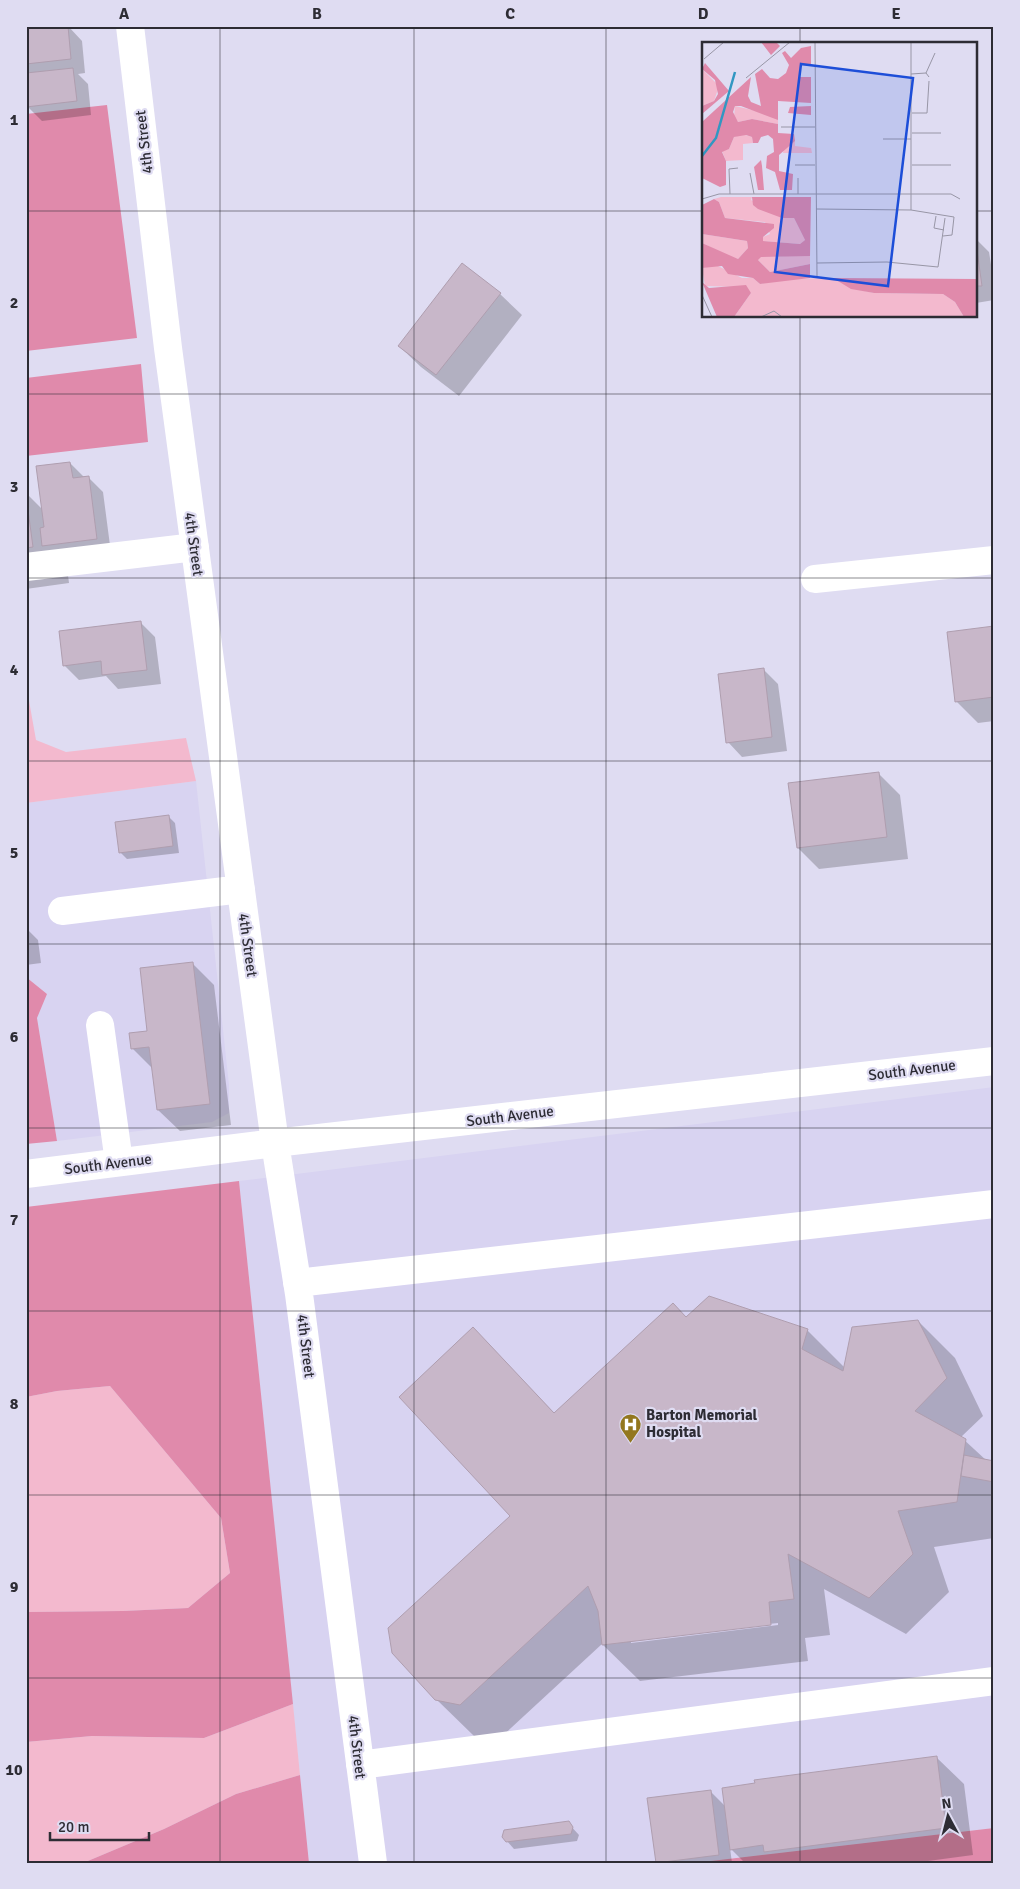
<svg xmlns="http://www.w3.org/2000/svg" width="1020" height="1889" font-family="Signika,sans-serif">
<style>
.built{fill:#d8d3f1}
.green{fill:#f3b9ce}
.forest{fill:#e08aab}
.shadow{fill:#0003;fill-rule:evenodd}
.building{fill:#c8b7c9;stroke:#af9eaf}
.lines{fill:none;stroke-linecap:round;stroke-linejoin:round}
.minor{stroke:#fff;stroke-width:28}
.grid{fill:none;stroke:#2d2c34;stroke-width:1;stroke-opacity:0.55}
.labels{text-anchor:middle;stroke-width:4.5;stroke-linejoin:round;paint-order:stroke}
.street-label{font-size:15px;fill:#2d2c34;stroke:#dfdcf2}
.poi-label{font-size:15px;font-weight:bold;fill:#2d2c34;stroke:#dfdcf2;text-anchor:start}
.inset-river{fill:none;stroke:#3197c2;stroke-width:2.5}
.inset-road{fill:none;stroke:#9896a6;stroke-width:1}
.view{fill:#1d4ed8;fill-opacity:0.15;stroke:#1d4ed8;stroke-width:2.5}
.inset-edge{fill:none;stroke:#2d2c34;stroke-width:2.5}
.neatline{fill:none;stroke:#2d2c34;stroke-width:2}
.grid-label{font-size:16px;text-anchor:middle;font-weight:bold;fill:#2d2c34}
</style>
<rect width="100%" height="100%" fill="#dfdcf2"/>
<!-- built -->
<path class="built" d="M196,781l33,304v28l-17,9 -155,19 -20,-123 10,-24 -21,-17v-174z
M994,1087v741l-300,35h-385l-70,-682z"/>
<!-- green -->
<path class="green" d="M28,695l8,45 30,12 120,-14 10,43 -170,22v-107z
M110,1386l111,132 9,55 -42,35 -65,3 -97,1v-215l31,-6z
M293,1704l7,71 -64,19 -72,35 -81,34h-57v-121l66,-6 112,2z"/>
<!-- forest -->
<path class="forest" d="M107,105l30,233 -111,13v-237z
M141,364l7,78 -122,14v-78z
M26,977l21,17 -10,24 20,123 -31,3z
M239,1181l54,523 -89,34 -112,-2 -66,6v-130l97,-1 65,-3 42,-35 -9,-55 -111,-132 -53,5 -31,6v-190z
M300,1775l9,88h-226l81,-34 72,-35z
M994,1828v35h-300z"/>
<!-- shadow -->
<path class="shadow" d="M68,26l14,15 3,32 -7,1 10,10 3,31 -49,6 -15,-15 4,-32 -5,-5v-38z
M976,239l13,13 5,31v17l-18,3z
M500,294l22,21 -63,81 -38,-29 -22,-21z
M70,463l14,14h4l15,15 8,61 -45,6 3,24 -43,6v-96l17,17z
M140,622l15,15 6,47 -43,5 -12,-13 -27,4 -15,-15z
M994,627v94l-16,2 -22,-22z
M764,670l14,14 9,67 -45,6 -14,-15z
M878,773l22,22 8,64 -89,10 -21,-21z
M168,816l7,7 4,30 -52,6 -7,-7z
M26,926l1,3 11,11 3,23 -15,2z
M192,963l22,22 17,140 -51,6 -22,-21 -5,-41 -21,-21 17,-16z
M686,1318l121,12 38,38 73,-47 37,37 28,58 -22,21 26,24 7,1v76l-60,9 15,45 -43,42 -82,-45 6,46 -25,3 3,23 -168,20 -38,-37 -105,97 -23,-5 -38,-37 76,-183 -39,-187 82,85zM778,1623v2l-147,18v-3z
M936,1757l28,27 9,71 -60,8h-168l-15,-15 2,15h-75l53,-72 16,16z
M568,1823l11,12 -2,6 -63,8 -7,-8z"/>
<!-- building -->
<path class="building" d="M53,26h15l3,33 -45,5v-35z
M73,68l4,33 -51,6v-34z
M976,243l6,43h-6z
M462,263l39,30 -65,82 -38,-29z
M70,462l3,16 16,-2 8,63 -55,7 -2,-18 4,-1 -8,-61z
M26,495l7,52 -7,1z
M141,621l6,49 -45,5 -1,-14 -38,5 -4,-35z
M994,626v71l-39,5 -8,-70z
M764,668l8,69 -46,6 -8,-69z
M879,772l8,65 -90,11 -9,-65z
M169,815l4,31 -54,7 -4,-31z
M193,962l17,142 -53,6 -8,-63 -18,2 -2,-16 18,-2 -7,-63z
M709,1296l99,33 -6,20 41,22 9,-44 66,-7 29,58 -32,33 51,28 -9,63 -59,9 15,43 -44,44 -81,-44 6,45 -25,3 2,23 -169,20 -4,-34 -10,-25 -128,119 -25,-5 -43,-47 -4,-25 122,-112 -111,-119 74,-70 81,86 119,-110 13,14z
M964,1455l30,6v21l-33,-6z
M937,1756l9,72 -182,24 -1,-7 -33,5 -8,-62 33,-5 -1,-3z
M711,1790l8,65 -63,8 -9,-65z
M569,1821l4,6 -2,7 -65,8 -4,-5 2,-7z"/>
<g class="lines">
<!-- minor -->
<path class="minor" d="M130,26l38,322 107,795 24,151 74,569
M26,567l169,-20
M815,579l179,-19
M62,911l179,-22
M100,1025l19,137
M26,1174l249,-31 719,-82
M297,1283l697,-79
M360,1765l634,-84"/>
</g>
<!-- grid -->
<path class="grid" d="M220,26v1837M414,26v1837M606,26v1837M800,26v18M26,211h678M976,211h18M800,316v1547M26,394h968M26,578h968M26,761h968M26,944h968M26,1128h968M26,1311h968M26,1495h968M26,1678h968"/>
<!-- icons -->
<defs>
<symbol id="hospital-pin" viewBox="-11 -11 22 30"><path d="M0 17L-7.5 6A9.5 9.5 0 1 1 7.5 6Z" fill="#93771e" stroke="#dfdcf2"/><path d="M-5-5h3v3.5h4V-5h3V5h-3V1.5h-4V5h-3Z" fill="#fff"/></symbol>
</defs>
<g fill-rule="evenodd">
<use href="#hospital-pin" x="618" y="1412" width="25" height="34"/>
</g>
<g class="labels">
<!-- street labels -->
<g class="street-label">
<text transform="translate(144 142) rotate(-97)" y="5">4th Street</text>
<text transform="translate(194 544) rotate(82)" y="5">4th Street</text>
<text transform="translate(248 945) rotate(82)" y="5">4th Street</text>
<text transform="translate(912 1070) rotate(-7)" y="5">South Avenue</text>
<text transform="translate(510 1116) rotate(-7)" y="5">South Avenue</text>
<text transform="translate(108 1164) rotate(-7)" y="5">South Avenue</text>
<text transform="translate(306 1346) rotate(83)" y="5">4th Street</text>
<text transform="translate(357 1747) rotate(83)" y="5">4th Street</text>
</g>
<!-- poi labels -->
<g class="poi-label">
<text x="646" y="1420">Barton Memorial<tspan x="646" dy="17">Hospital</tspan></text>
</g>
</g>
<!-- overview -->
<g transform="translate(702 42)">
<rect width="275" height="275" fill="#dfdcf2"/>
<path d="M0,27l17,17 -5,15 -12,5zM33,64l35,8 8,6v4l-26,-5 -14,3 -4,-5zM40,92l10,3 1,6 -10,1v16l-17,1 -4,-10 7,-2 5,-12zM93,99v5l16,2 1,5h-29l1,-5zM19,155h31l-1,3 31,18h12l11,22 -5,4 -37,-3v-4l7,-3 -5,-12 -40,-4 -6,-16 -5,-3zM0,192l45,7 1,7 -10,11 -5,-1 -31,-15zM86,214h22v8l-40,8 -12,-12 2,-3zM14,223l26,13h11l7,6 21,-5 52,-1 18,10 23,5 69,1 12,8 9,15h-230l17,-24 -13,-6 -33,-1 -3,-18z" fill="#f3b9ce"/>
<path d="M59,0h15l4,4 -9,9zM109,4v20l-9,-1 -3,5 1,7h11v26l-33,-2v19l-37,-14h-6l-2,6 5,10 14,-3 26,5v9l16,1 1,7 -16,14v16l14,3 -1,16h-12l-5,-18 -9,-4 1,-12 7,-4 -1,-13 -5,-4 -7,2 -3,6h-5l-1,-6 -6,-2 -12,2 -5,12 -7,3 4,9v24l-6,2 -18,-9v-56l49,-45 -3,19 3,6 10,4 -6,-32 7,-5 8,9 8,1 8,-6 3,-8 -7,-12 3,-2 6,7 10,-10zM3,21l24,28 -27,23v-8l12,-5 4,-7 -3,-14 -13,-11zM109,64v9l-23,-2 2,-6zM59,118l1,6 2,24h-6l-4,-23zM50,155h59l-1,59 -49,1 -3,3 12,12 40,-8v14l-50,6 -7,-6 -25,-4 -6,-8 -20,2v-25l36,16 10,-11 -1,-7 -45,-7v-29l12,-6 5,3 6,16 49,6v4l-11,9v4l37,3 5,-4 -11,-22h-12l-24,-9 -5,-4zM131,236l144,1v38h-13l-9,-15 -12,-8 -69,-1 -23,-4zM0,240l7,6 37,-3 5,8 -17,24h-17z" fill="#e08aab"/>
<path class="inset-river" d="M0,114l14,-18 19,-66"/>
<path class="inset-road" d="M113,0l2,234M2,17l20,-17M209,32l15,-1M227,35l-3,-4 9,-20M44,36l44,-36M210,71h15l2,-32M79,85h34M210,91h29M181,97h28M93,123h20M210,123h39M48,131l4,21M96,136v16M28,152l-1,-25 9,-1M0,157l17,-5h232l9,5M114,167l95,1 43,7 -2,18 -9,1M209,168v-168M234,174l-2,12 10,2M115,221l70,-1 51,5 7,-49M0,253l10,22M59,275l13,-6 8,6"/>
<path class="view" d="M99,22l112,14 -25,208 -113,-14z"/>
<rect width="275" height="275" class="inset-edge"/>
</g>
<!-- border -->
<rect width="1020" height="1889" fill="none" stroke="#dfdcf2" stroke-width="55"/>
<!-- north arrow -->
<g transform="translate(948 1816) rotate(353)" stroke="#dfdcf2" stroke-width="4" paint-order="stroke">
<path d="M0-4L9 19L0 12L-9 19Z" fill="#2d2c34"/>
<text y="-8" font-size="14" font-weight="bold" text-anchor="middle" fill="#2d2c34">N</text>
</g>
<!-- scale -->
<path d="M50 1832v8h99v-8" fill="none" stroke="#2d2c34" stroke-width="2.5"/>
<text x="58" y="1832" font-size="15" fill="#2d2c34" stroke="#dfdcf2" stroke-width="4" paint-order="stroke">20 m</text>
<rect x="28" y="28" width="964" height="1834" class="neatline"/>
<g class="grid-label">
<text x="124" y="19">A</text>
<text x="317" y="19">B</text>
<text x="510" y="19">C</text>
<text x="703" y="19">D</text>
<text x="896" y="19">E</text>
<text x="14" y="125">1</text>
<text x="14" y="308">2</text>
<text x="14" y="492">3</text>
<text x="14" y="675">4</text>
<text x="14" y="858">5</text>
<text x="14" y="1042">6</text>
<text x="14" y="1225">7</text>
<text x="14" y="1409">8</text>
<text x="14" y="1592">9</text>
<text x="14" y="1775">10</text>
</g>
</svg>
